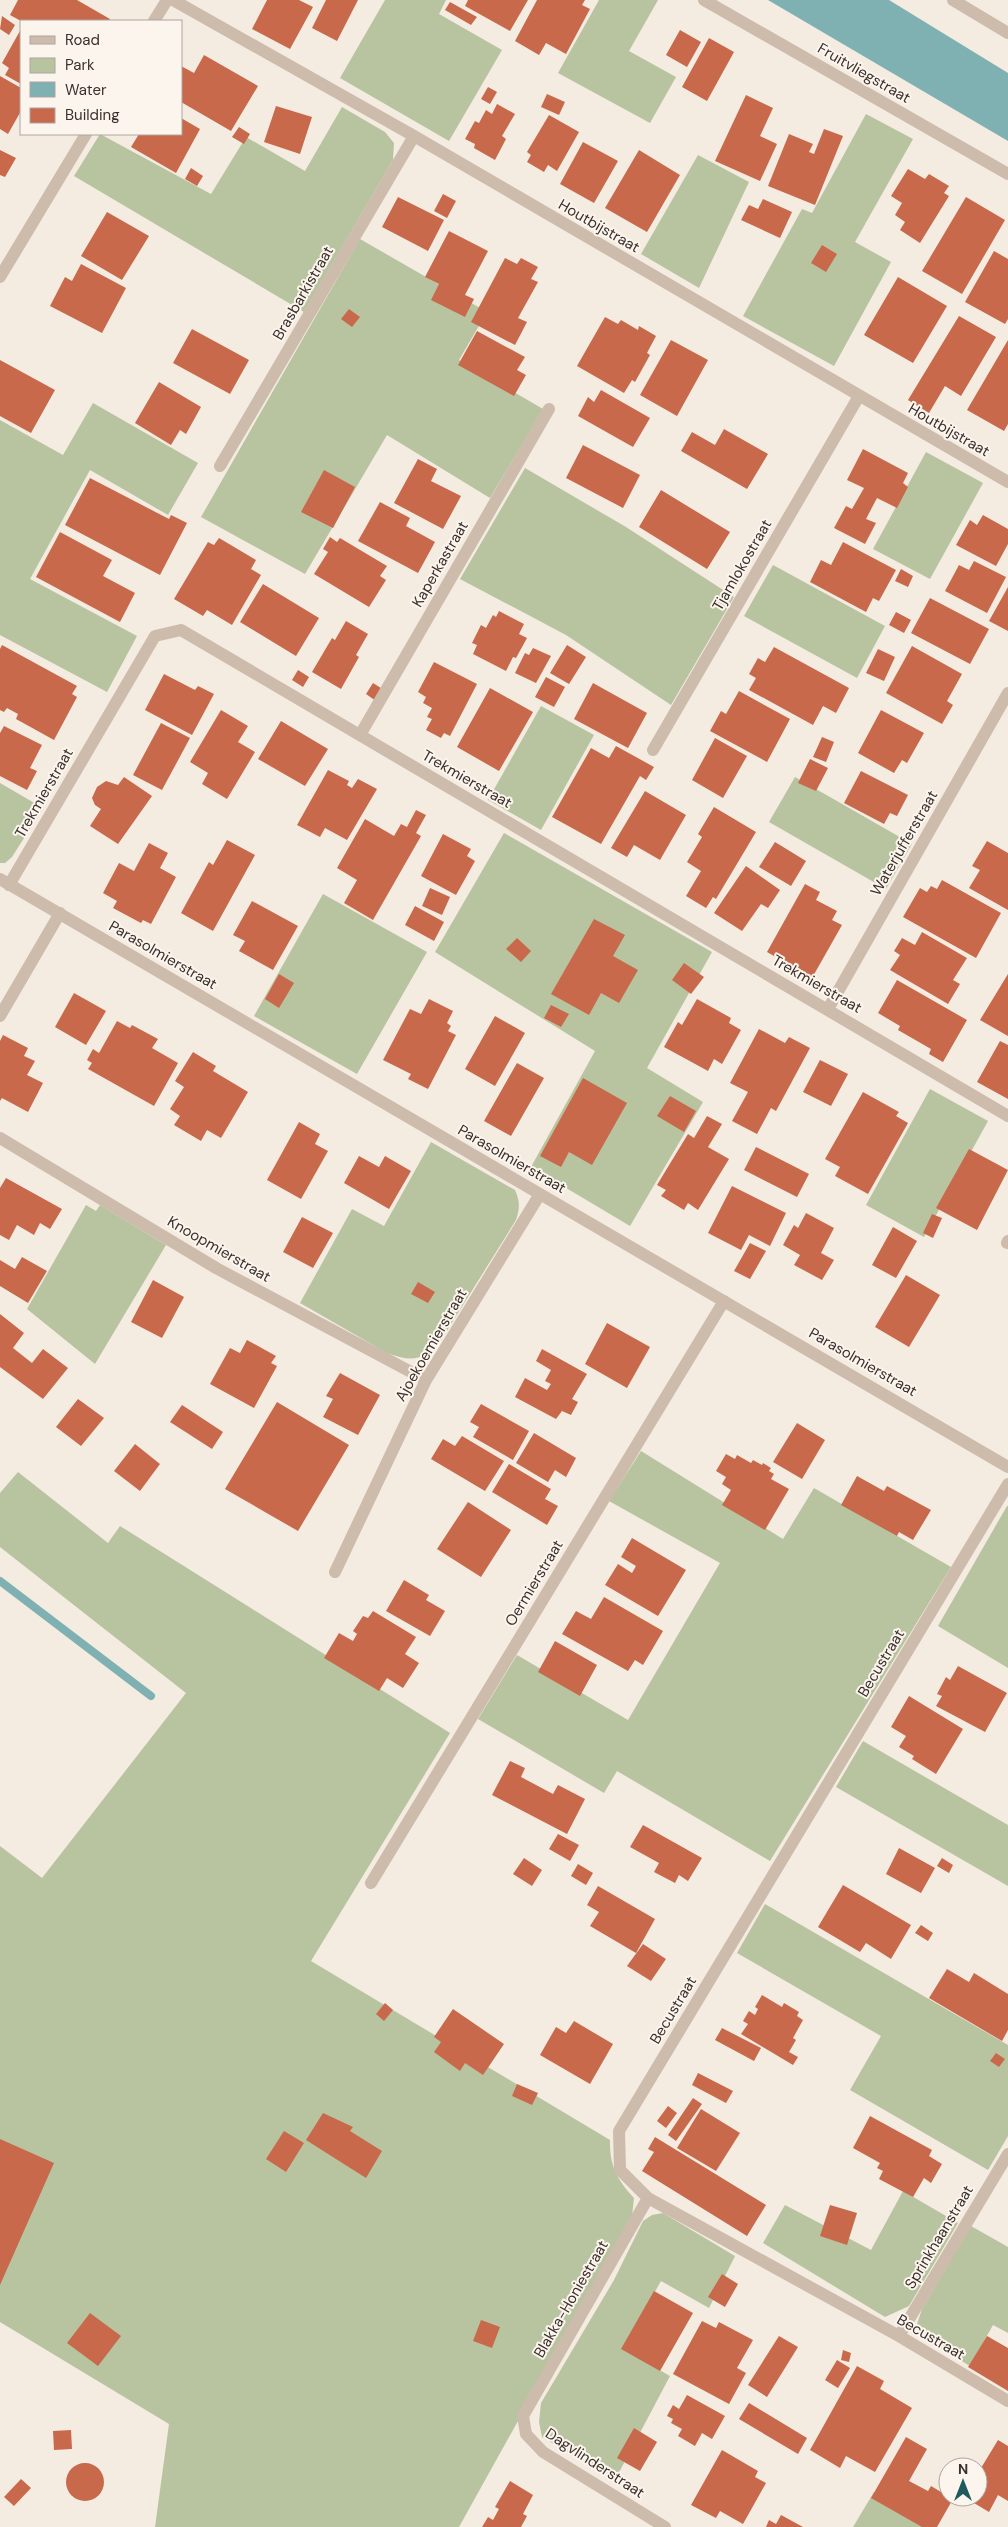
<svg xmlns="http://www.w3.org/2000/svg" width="1008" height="2527" font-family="'DM Sans',sans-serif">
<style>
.green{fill:#b8c4a0}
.water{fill:#7fb0b2}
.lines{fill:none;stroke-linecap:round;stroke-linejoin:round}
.stream{stroke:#7fb0b2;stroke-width:8}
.building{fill:#c8694b}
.minor{stroke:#cdbbac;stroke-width:12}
.labels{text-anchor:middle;stroke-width:4;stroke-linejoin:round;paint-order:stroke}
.street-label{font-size:15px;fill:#3b302b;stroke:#fbf5ee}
</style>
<rect width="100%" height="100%" fill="#f4ebe1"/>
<!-- green -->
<path class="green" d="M385,0h61l-7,14 63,36 -53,91 -109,-63z
M599,0h59l-29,51 47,26 -26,46 -92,-50z
M342,107l43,25 9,11 -1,17 -89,152 -230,-136 26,-42 111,60 35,-57 59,34z
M866,114l47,25 -58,103 36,20 -57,104 -91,-50 59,-107 10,4z
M698,155l51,27 -50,106 -58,-34z
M360,239l127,73 -28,48 84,49 -53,89 -103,-63 -82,139 -104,-57z
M93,403l105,60 -30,52 -78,-45 -60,109 107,57 -30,56 -107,-57v-215l63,35z
M926,452l57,31 -53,96 -57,-30z
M525,468l101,59 108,70 -63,108 -105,-70 -106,-56z
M773,565l112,61 -28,52 -113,-62z
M541,706l53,29 -53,95 -53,-30z
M795,777l117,67 -26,45 -117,-67z
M0,783l43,25 -31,49 -7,6h-5z
M504,833l208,119 -65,116 56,34 -73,124 -99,-59 64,-116 -160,-99z
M323,894l104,58 -70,122 -103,-58z
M930,1089l58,32 -64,116 -58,-32z
M431,1142l84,48c5,11 5,18 1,30l-76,122c-17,19 -29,20 -53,11l-87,-50 52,-94 32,17z
M86,1205l10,6 4,-6 66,40 -71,119 -68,-55z
M641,1451l142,88 31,-51 137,79 -181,294 -153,-90 -13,22 -126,-74 39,-64 111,65 92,-157 -111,-62z
M18,1472l90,71 12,-17 330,207 -139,228 299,179c-1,25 7,40 24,58l-2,18 -173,311h-304l14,-103 -169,-102v-476l42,32 144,-185 -186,-146v-54z
M1007,1506h1v162l-70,-42z
M863,1741l145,84v61l-172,-99z
M765,1904l243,141v91l-20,34 -138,-80 31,-54 -144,-83z
M903,2191l55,32 -49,83 -24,11 -122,-74 22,-38 86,45z
M663,2213l72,43 -26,52 -48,-27 -38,68 47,27 -55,104 -73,-43 -3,-15 2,-19 73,-123 29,-59 9,-6z
M971,2226l37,21v86l-15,-8 -23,41 -50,-30 -3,-12 5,-15z
M874,2492l59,35h-80z"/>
<!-- water -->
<path class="water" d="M768,0h121l119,73v68z"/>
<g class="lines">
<!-- stream -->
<path class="stream" d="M0,1581l151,115"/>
</g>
<!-- building -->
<path class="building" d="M18,0h59l33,19 -1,2h-88l-11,-6z
M267,0h32l14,7 -23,42 -38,-20z
M326,0h32l-21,41 -25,-13z
M468,0h60l-18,31 -45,-25z
M537,0h48l-3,5 8,4 -24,45 -20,-11 -7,12 -24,-14z
M450,2l27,15 -6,8 -26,-15z
M2,16l13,9 -6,10 -9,-6z
M21,29v55l-16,-9 4,-7 -7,-5z
M680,30l21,12 -14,25 -21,-12z
M709,38l25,14 -27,49 -25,-14z
M204,55l54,31 -27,45 -50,-29v-36l13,7z
M0,76l21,12v23l-13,23 -8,-5z
M488,87l9,5 -7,12 -9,-5z
M547,94l18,8 -6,13 -18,-8z
M746,95l27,13 -13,28 17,8 -17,37 -45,-20z
M497,104l18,10 -13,22 4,3 -11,21 -21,-12 1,-4 -10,-5 10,-18 4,2 7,-13 6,4z
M276,106l36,11 -12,37 -36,-12z
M549,115l30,17 -22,39 -9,-6 -4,7 -17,-10 4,-7 -4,-3z
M181,118l19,11 -24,44 -45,-26 8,-13h42z
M239,127l11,7 -6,10 -12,-7z
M824,129l19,7 -28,69 -47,-19 21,-52 24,10 -4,8 5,2z
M583,142l35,19 -24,42 -34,-19z
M0,150l16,8 -11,19 -5,-2z
M639,150l41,25 -33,57 -42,-24z
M191,168l12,8 -6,10 -12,-7z
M908,169l17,10 4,-5 20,12 -5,7 5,3 -29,47 -20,-13 5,-8 -10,-7 7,-12 -11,-7z
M443,194l13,7 -9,17 -13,-7z
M398,197l46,23 -16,31 -46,-24z
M966,197l39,23 -43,74 -40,-23z
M763,199l29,13 -12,26 -39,-18 8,-15 9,4z
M107,212l42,24 -27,44 -41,-24z
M449,231l39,20 -23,44 9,4 -9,18 -34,-17 8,-16 -14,-7z
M822,245l15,9 -11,18 -15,-9z
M994,251l14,8v60l-3,5 -40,-22z
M505,258l12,6 4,-6 17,9 -7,12 7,3 -20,36 9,4 -12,23 -44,-23z
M81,264l45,24 -24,45 -52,-27 15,-29 7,4z
M898,277l49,29 -34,57 -49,-28z
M349,309l11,8 -8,10 -11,-8z
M959,316l37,21 -35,59 -16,-10 -16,27 -21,-13z
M605,317l13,7 3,-4 17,10 1,-4 17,10 -9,17 3,2 -15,27 -3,-2 -8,13 -47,-27z
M192,329l57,31 -19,34 -57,-31z
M477,331l48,26 -8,13 9,5 -12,21 -56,-31z
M671,340l37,20 -31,56 -37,-21z
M1008,340v84l-4,7 -37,-21z
M0,360l55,30 -24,43 -31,-17z
M159,382l42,25 -15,27 -6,-4 -9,15 -36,-22z
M601,390l49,28 -17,29 -55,-31 10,-19 6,5z
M724,429l44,25 -21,35 -66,-38 11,-19 23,13z
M583,445l57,30 -17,33 -57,-30z
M863,449l45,24 -5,10 5,4 -11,21 -20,-10 -11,21 10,4 -11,21 -31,-16 12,-22 6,3 12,-21 -17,-8z
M418,459l19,10 -6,12 30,15 -18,33 -49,-26z
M324,470l31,17 -22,41 -32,-16z
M90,478l79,41 2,-4 16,8 -27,52 -95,-50z
M661,490l69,42 -23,37 -68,-42z
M380,502l30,16 -4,8 29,16 -17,31 -60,-32z
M983,515l25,14v15l-12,22 -40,-21 14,-25 7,5z
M60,532l52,28 -9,16 32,17 -15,29 -84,-45z
M330,537l7,5 3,-4 47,28 -7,10 6,4 -17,27 -55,-33 14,-22 -5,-3z
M219,538l37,22 -5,9 10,6 -29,50 -25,-15 -4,6 -29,-17 34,-57 6,3z
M843,542l53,28 -17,31 -6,-3 -7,14 -56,-30 11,-22 10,5z
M974,561l32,16 -19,36 -42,-22 14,-26 10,5z
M901,569l12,7 -5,11 -13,-6z
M263,584l56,34 -23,38 -56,-34z
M1008,587v44l-19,-10z
M930,598l59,31 -19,35 -59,-31z
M499,611l25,13 -5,10 8,4 -11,20 -3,-1 -7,14 -33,-17 4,-9 -5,-2 9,-18 5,3 7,-13 3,2z
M896,612l15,8 -7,13 -15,-8z
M346,621l22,13 -12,21 3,2 -18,32 -29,-17 20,-34 3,2z
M2,645l75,41 -5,8 5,3 -23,43 -38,-21 2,-5 -11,-6 -3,4 -4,-2v-61z
M567,645l19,12 -17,27 -19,-11z
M912,646l50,28 -15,27 6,4 -11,19 -56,-31z
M774,647l75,41 -13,25 -13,-7 -10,19 -64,-35 7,-12 -7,-4 9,-16 7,4z
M533,648l18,8 -15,27 -21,-10 10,-20 4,2z
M878,649l17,8 -11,24 -18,-8z
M434,662l43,22 -27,52 -6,-3 -3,5 -15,-8 6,-11 -5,-2 5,-9 -9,-5 3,-6 -8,-5z
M298,670l11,7 -6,10 -11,-7z
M164,674l31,16 3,-4 16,8 -22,41 -47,-25z
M546,677l19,10 -11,20 -19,-10z
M373,683l11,7 -8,11 -10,-7z
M593,683l54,30 -19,35 -54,-29z
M490,688l43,24 -34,59 -42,-24z
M739,691l51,28 -23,43 -57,-31 11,-20 5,3z
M221,710l27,16 -10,16 17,10 -28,47 -25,-15 6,-11 -18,-11z
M881,710l43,23 -17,30 -5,-3 -8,13 -36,-20z
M281,721l47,28 -23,37 -47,-27z
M161,723l29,15 -28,52 -29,-15z
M4,726l38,19 -12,23 7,3 -10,19 -27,-14v-43z
M822,737l12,5 -8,20 -13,-5z
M715,738l32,18 -24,42 -31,-18z
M616,746l38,21 -8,13 -6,-4 -39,68 -49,-27 39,-69 18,10z
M810,759l18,9 -12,23 -18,-8z
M328,770l21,11 -2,4 5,3 6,-9 19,10 -30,51 -22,-12 -5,9 -23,-12z
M861,771l47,24 -11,21 -7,-3 -6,11 -40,-21z
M124,777l28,19 -34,48 -28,-18 11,-17 -6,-4 -3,-7 5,-11 9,-6 12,4z
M645,791l41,24 -26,45 -26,-15 -7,12 -16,-9z
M714,807l42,25 -40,67 -3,-2 -7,11 -20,-12 15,-25 -14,-9 15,-25 -4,-3z
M416,810l10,5 -10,18 5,3 -48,84 -29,-17 13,-23 -20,-12 28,-49 29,17 7,-12 6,3z
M443,834l28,15 -4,7 8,5 -19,34 -35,-19z
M227,840l28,15 -42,76 -32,-18 28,-51 4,3z
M987,841l21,12v57l-39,-22 11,-18 -8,-4z
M775,842l31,19 -15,25 -32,-19z
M149,843l19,10 -8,15 16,9 -25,47 -8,-4 -2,3 -28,-15 4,-7 -14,-8 16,-30 15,8z
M746,866l34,24 -12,18 -7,-4 -19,27 -28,-18z
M942,880l59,33 -25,45 -73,-41 17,-29 7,4 4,-6 6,3z
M805,884l15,8 -4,8 21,11 -5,9 10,5 -30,53 -45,-26z
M430,888l20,9 -8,18 -20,-9z
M252,901l46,25 -25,44 -34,-19 6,-10 -12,-6z
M415,906l29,16 -10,19 -29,-16z
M594,919l31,16 -12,21 25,14 -19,33 -18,-10 -12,22 -38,-21z
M922,932l45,26 -14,22 7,4 -12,20 -58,-34 10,-15 -6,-4 8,-13 13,7z
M517,938l14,13 -10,11 -15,-13z
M684,963l20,14 -13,17 -19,-14z
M279,974l15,9 -15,25 -14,-9z
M1008,974v62l-28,-16z
M897,980l70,40 -24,42 -14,-8 2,-5 -33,-19 2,-4 -22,-13z
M74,993l32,18 -20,34 -31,-18z
M429,999l24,12 -6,12 4,3 -3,5 8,4 -28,54 -20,-10 3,-5 -28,-14 27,-51 11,5z
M697,999l34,19 -2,5 12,7 -19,34 -8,-5 -6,12 -44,-24 14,-25 4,3z
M551,1005l18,9 -8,13 -17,-9z
M495,1016l30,17 -30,53 -30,-17z
M117,1021l13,7 2,-3 26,14 -6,9 26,15 -24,43 -66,-37 4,-6 -5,-3 6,-11 6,4z
M759,1029l26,14 4,-6 21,11 -34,63 -5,-3 -14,26 -25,-13 16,-29 -18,-9z
M3,1035l25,13 -4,8 11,5 -8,14 16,8 -15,29 -26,-14 -2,3v-60z
M1000,1041l8,4v54l-31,-17z
M193,1052l23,14 -3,5 35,21 -27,46 -14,-8 -6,11 -27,-16 6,-9 -10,-7 14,-22 -9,-6z
M820,1060l28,14 -17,32 -28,-14z
M517,1063l27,15 -33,58 -27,-15z
M583,1078l44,25 -35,62 -23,-13 -8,15 -21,-11z
M863,1092l36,20 -3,4 12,7 -40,71 -33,-18 5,-9 -15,-8z
M670,1096l26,15 -12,21 -27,-16z
M707,1116l15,8 -14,23 21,12 -31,51 -10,-7 -4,7 -23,-14 5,-6 -9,-5 31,-51 6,4z
M299,1122l21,12 -5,10 13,7 -27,48 -34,-19z
M756,1147l53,27 -12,23 -53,-27z
M969,1149l39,21 -31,60 -41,-22z
M359,1156l20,11 6,-11 26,15 -22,38 -45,-26z
M6,1178l56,31 -12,20 -10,-6 -6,12 -17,-10 -8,15 -9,-5v-47z
M732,1186l54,27 -16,33 -21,-11 -8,15 -33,-17z
M806,1213l28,15 -13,25 13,7 -12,20 -28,-15 6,-10 -17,-10 11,-20 4,3z
M932,1214l10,4 -9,20 -10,-5z
M302,1217l31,16 -20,35 -30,-16z
M893,1227l24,14 -21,37 -24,-13z
M750,1243l16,8 -16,28 -16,-8z
M22,1257l25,14 -19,32 -28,-17v-26l15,9z
M906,1275l34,20 -31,52 -34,-20z
M153,1280l31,17 -22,41 -31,-16z
M418,1282l17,10 -7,11 -17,-9z
M0,1314l24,19 -11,15 19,15 11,-14 25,19 -25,31 -43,-32z
M607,1323l43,24 -23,41 -42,-24z
M247,1340l29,16 -5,7 6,3 -23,42 -44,-24 20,-36 10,5z
M542,1349l45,25 -15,25 6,3 -7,13 -9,-4 -6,8 -41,-22 10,-19 22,12 4,-6 -6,-3 6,-11 -15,-9z
M340,1373l40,22 -22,40 -35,-18 10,-18 -7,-3z
M78,1399l26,19 -23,28 -25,-19z
M277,1402l72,43 -51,86 -73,-42z
M481,1404l48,27 -16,29 -40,-23 6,-10 -9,-5z
M182,1405l41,27 -11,17 -42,-27z
M797,1423l28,17 -23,39 -29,-17z
M534,1433l42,25 -10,19 -11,-7 -7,12 -32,-19z
M462,1436l42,25 -19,30 -54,-32 12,-20 12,7z
M135,1444l25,20 -20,27 -26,-20z
M726,1454l9,5 2,-4 14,8 2,-3 9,5 1,-2 8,5 -2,3 5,3 -3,5 18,10 -24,41 -43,-25 9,-15 -9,-6 4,-7 -10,-6z
M509,1464l42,25 -6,10 13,7 -11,19 -55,-33z
M857,1476l27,15 3,-5 44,24 -18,30 -14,-8 -2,4 -56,-31z
M468,1502l43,28 -30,47 -44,-28z
M632,1538l54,32 -28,46 -53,-31 13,-21 14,9 4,-7 -15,-9z
M404,1580l25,15 -3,5 19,11 -15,25 -44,-25z
M604,1597l59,34 -20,34 -8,-5 -7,11 -66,-37 14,-23 15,8z
M373,1611l43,26 -11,17 14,9 -16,25 -16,-10 -8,13 -55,-33 15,-25 14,8 4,-7 -4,-3 10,-15 5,2z
M555,1641l42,24 -17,31 -42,-24z
M958,1666l49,27 -22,39 -49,-26 6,-10 -5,-2 9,-17 4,3z
M909,1696l54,33 -27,45 -24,-15 2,-3 -15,-9 7,-11 -15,-9z
M510,1761l15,7 -4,9 32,17 5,-9 27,14 -18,35 -75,-39z
M643,1825l59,33 -14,23 -9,-6 -4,8 -21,-11 5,-9 -29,-16z
M558,1834l21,11 -9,16 -21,-12z
M899,1848l36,20 -14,25 -35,-19z
M524,1858l18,12 -10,16 -19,-12z
M942,1858l11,7 -4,8 -12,-7z
M578,1864l15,9 -7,12 -15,-9z
M843,1885l68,40 -20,34 -25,-16 -6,9 -42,-25z
M598,1886l57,33 -19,34 -46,-27 9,-14 -12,-7z
M921,1925l12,8 -5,8 -13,-8z
M643,1944l23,15 -15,22 -24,-15z
M947,1969l22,13 5,-9 34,21v36l-6,11 -73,-43z
M762,1995l20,12 2,-4 15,9 -2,4 6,4 -10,18 3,2 -7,12 9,5 -5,8 -52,-31 7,-10 -5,-3 6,-10 6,4 3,-6 -3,-2z
M385,2003l8,7 -9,11 -8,-7z
M453,2009l51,35 -21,31 -18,-12 -5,8 -26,-19 7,-10 -7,-5z
M574,2021l39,23 -23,40 -50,-29 16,-28 10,6z
M722,2028l39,20 -7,13 -39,-21z
M996,2053l9,6 -6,8 -9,-6z
M698,2073l35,18 -7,12 -34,-18z
M517,2084l21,9 -6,12 -20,-9z
M693,2098l9,6 -26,37 -8,-6z
M668,2106l9,7 -11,15 -9,-7z
M701,2109l39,24 -24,38 -39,-23z
M323,2113l30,14 -3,4 32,20 -16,27 -60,-38z
M870,2116l62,34 -3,6 13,8 -11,19 -7,-5 -11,19 -34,-18 4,-8 -6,-3 3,-5 -27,-15z
M284,2131l20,12 -18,29 -20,-13z
M655,2137l111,68 -19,31 -105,-65 12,-19 -6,-3z
M0,2139l54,24 -54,122z
M830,2205l27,8 -10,32 -27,-9z
M722,2274l16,10 -13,23 -17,-10z
M654,2291l39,22 -33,58 -39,-22z
M90,2313l31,23 -23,30 -31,-23z
M481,2320l19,7 -8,21 -19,-7z
M702,2321l14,7 3,-6 34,18 -16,28 9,5 -17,31 -56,-30z
M779,2336l19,11 -31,50 -19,-12z
M987,2336l21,12v43l-40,-24z
M843,2350l8,3 -2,9 -8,-2z
M837,2360l13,8 -12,20 -13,-8z
M857,2366l27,15 -4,8 32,19 -37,64 -29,-16 -6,12 -30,-18z
M687,2395l38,21 -13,23 -10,-6 -7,13 -17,-10 4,-7 -11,-6 2,-4 -6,-3 6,-11 6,4z
M749,2403l58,35 -9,16 -59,-35z
M634,2428l23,14 -17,29 -23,-13z
M71,2430l1,19 -18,1 -1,-19z
M906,2437l21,12 -18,32 19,10 3,-5 22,13 -16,28h-15l-51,-29z
M998,2440l10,6v55l-10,-6 -9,17 -25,-15h14v-24z
M722,2450l36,21 -3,6 11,6 -23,41 -23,-13 -4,7 -25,-13z
M66 2482a19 19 0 1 1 38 0a19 19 0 1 1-38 0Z
M21,2479l10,9 -17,18 -10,-9z
M510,2481l23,14 -10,19 4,2 -6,11h-39l6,-10 5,3 6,-11 -4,-2z
M781,2515l22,12h-37l3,-7 7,4z"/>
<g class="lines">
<!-- minor -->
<path class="minor" d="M173,0l241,136 594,346
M704,0l304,174
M953,0l55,33
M154,21l13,-21
M0,277l86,-143
M220,466l194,-330
M360,735l189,-326
M653,750l206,-354
M0,879l1008,588
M9,885l146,-249 26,-6 827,486
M828,1009l180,-316
M0,1016l60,-103
M0,1138l216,130 210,112
M1007,1243l1,-2
M1008,1484l-389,647 1,39 28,28 251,138 109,65
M335,1572l91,-192 114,-186
M371,1883l353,-582
M648,2198l-125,218 3,18 17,18 122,75
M899,2336l109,-182"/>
</g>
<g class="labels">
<!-- street labels -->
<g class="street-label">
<text transform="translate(864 73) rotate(30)" y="5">Fruitvliegstraat</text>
<text transform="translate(599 226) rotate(30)" y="5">Houtbijstraat</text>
<text transform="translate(303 293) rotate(-60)" y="5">Brasbarkistraat</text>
<text transform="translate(949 430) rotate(30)" y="5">Houtbijstraat</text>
<text transform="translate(440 564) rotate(-60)" y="5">Kaperkastraat</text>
<text transform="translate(742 565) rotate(-60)" y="5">Tjamlokostraat</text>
<text transform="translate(467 779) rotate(30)" y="5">Trekmierstraat</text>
<text transform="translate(44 793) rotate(-60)" y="5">Trekmierstraat</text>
<text transform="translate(904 843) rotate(-60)" y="5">Waterjufferstraat</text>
<text transform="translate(163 955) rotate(30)" y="5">Parasolmierstraat</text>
<text transform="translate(817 984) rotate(30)" y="5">Trekmierstraat</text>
<text transform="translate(512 1159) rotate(30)" y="5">Parasolmierstraat</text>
<text transform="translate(219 1249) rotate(30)" y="5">Knoopmierstraat</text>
<text transform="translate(431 1345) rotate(-60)" y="5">Ajoekoemierstraat</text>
<text transform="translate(863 1362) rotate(30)" y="5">Parasolmierstraat</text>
<text transform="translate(534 1583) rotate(-59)" y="5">Oermierstraat</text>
<text transform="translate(881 1663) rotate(-59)" y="5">Becustraat</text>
<text transform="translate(673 2010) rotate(-59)" y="5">Becustraat</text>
<text transform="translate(939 2237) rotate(-59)" y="5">Sprinkhaanstraat</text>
<text transform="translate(571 2299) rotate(-60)" y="5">Blakka-Honiestraat</text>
<text transform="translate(931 2337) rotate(30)" y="5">Becustraat</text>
<text transform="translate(595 2463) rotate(33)" y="5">Dagvlinderstraat</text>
</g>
</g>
<!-- legend -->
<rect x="20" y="20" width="162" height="115" fill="#fbf5ee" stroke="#aea6a0"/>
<rect x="30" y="36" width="25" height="8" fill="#cdbbac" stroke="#aea6a0"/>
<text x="65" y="45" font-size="15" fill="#3b302b">Road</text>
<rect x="30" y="58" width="25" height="15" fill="#b8c4a0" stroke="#aea6a0"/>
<text x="65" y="70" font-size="15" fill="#3b302b">Park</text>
<rect x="30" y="82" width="25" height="15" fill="#7fb0b2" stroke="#aea6a0"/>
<text x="65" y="95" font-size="15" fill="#3b302b">Water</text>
<rect x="30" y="108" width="25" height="15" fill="#c8694b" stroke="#aea6a0"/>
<text x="65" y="120" font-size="15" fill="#3b302b">Building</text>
<!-- north arrow -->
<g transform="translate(963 2482)"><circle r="24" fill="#fbf5ee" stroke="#aea6a0"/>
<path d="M0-4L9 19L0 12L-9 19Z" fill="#1f5a5e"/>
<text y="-8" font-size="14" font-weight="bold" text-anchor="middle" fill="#3b302b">N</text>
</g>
</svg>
